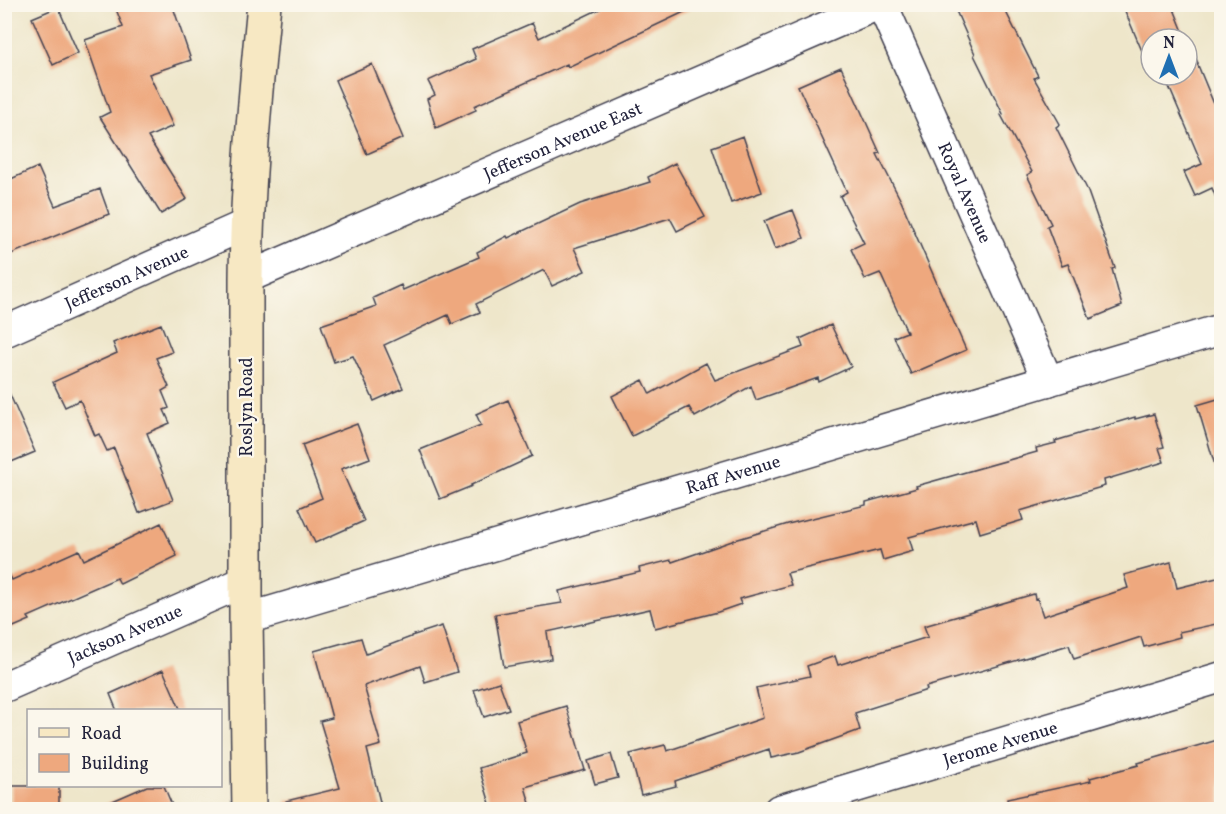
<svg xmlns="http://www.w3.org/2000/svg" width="1226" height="814" font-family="Vollkorn,serif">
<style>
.building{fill:#eea87e}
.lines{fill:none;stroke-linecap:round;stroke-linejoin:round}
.street-casing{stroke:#413f50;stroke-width:33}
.secondary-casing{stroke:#413f50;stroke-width:36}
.street{stroke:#fff;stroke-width:30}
.secondary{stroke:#f7e8c3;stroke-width:33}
.labels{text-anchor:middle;stroke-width:4.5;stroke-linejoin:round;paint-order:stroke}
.street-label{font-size:18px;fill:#22223b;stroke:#fbf7ec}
</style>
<rect width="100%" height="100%" fill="#fbf7ec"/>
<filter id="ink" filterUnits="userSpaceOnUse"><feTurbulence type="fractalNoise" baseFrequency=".0167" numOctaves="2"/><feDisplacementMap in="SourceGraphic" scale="12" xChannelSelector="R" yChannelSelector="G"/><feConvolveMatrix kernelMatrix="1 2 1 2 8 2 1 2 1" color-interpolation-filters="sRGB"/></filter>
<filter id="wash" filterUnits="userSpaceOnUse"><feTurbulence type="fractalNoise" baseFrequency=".008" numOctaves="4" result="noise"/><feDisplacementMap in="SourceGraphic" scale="24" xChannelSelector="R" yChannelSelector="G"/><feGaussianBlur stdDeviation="1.35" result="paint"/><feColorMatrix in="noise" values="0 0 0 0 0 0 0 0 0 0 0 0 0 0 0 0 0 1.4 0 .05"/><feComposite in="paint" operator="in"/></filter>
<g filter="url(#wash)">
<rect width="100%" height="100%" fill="#eee6ca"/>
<g id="blocks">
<!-- building -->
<path class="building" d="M114,4h58l19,56 -42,14 24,52 -25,11 39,62 -26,15 -61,-97 10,-5 -25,-72 38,-13z
M610,4h91l-133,63 -1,-3 -93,42 2,4 -40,18 -9,-29 8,-4 -7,-14 48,-22 -4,-10 60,-26 7,15z
M953,4h49l36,72 -4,2 26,46 -4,3 31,62 28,79 -3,1 10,37 -32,13 -22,-55 -6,2 -15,-40 4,-2 -24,-49 5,-3 -31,-57 2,-1 -29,-59 1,-1z
M1122,4h50l14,35h-35v33z
M58,7l20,46 -25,12 -21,-47z
M1187,40l11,23h-1l24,58v89l-9,-22 -17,8 -11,-24 18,-8 -38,-89h23z
M372,64l31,74 -36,16 -32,-74z
M841,67l39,86 -3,1 24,47 65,149 -55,24 -17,-37 13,-5 -27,-59 -15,6 -14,-30 13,-6 -24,-47 7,-4 -49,-106z
M743,136l19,56 -31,11 -19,-56z
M675,163l30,54 -28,14 -7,-13 -96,30 11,23 -33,15 -8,-16 -68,34 4,8 -28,12 -4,-9 -64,30 19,43 -29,13 -21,-45 -19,6 -13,-37 55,-19 -3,-8 28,-13 2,5 76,-33 -2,-5 30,-16 1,2 72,-34 70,-22 -2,-5z
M38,167l17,39 45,-17 9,25 -105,43v-75z
M793,210l11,28 -29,11 -11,-28z
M161,324l11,28 -16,6 13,29 -7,4 7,17 -5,2 6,13 -23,10 26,67 -34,13 -25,-65 -7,3 -8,-17 -4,2 -15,-36 -15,7 -12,-25 64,-29 -4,-10z
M831,325l20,42 -32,15 -1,-4 -62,22 -5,-14 -56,31 -6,-10 -57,29 -20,-40 31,-16 7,14 56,-31 9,17 88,-33 -3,-8z
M4,381l31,71 -31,13z
M1221,398v70l-5,1 -19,-64z
M508,400l24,56 -11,5v1l-50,23 1,1 -32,13 -20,-49 61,-25 -5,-11z
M1154,414l10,33 -5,1 5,14 -60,18 1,6 -85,25 3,9 -43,13 -4,-14 -67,18 4,14 -30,9 -3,-10 -93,23 4,12 -52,14 2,5 -23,8 -63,16 -5,-19 -103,23 4,27 -47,8 -9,-53 67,-11 -3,-12 81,-19 -1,-4 32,-8 1,2 63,-22 53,-16 78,-19v-3l51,-14 -1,-2 121,-34 -1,-4 20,-5 -1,-2 80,-24v2z
M357,424l13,34 -29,11 23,52 -49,22 -16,-35 23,-10 -20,-53z
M161,523l16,33 -57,28 -3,-6 -89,39 2,3 -26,11v-68l8,17 67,-30 5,10z
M1171,562l6,26 44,-11v46l-42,9 1,5 -36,10 -3,-10 -67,22 -5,-14 -143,42 1,3 -72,23 5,17 -61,22 -28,6 -2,-9 -94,32 1,5 -35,9 -11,-41 35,-9 2,6 96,-33 -7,-30 54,-12 -3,-10 28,-10 3,9 90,-28 -4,-11 110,-32 1,5 2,-1 6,18 85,-28 -4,-13z
M442,626l15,46 -32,10 -5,-16 -56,20 17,59 -14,4 15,61h-95l-1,-9 54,-13 -20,-67 12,-3 -18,-67 47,-13 5,16 45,-17v-1z
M163,670l18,41h-64l-7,-17z
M499,682l10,27 -25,8 -10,-27z
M566,706l19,64 -60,17 7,23h-40l-13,-42 48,-15 -10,-32z
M1221,739v71h-212l-2,-11 84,-18 -1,-3 49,-13 -1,-2z
M611,754l7,24 -23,6 -7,-23z
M11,786h48v24h-47z
M147,786h17l10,24h-82z"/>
</g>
</g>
<g filter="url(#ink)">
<use href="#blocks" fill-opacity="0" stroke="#413f50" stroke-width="1.5"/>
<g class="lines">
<defs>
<g id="street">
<path id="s1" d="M882,4l166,377"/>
<path id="s2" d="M246,278l633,-274"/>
<path id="s3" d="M4,332l243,-108"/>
<path id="s4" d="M246,619l976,-290"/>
<path id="s5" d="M4,687l242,-106"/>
<path id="s6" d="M779,810l443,-133"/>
</g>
<path id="secondary" d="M249,810l-3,-191v-341c1,-91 9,-182 18,-274"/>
</defs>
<!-- street casing -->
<use href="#street" class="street-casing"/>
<!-- secondary casing -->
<use href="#secondary" class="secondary-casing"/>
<!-- street -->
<use href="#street" class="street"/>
<!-- secondary -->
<use href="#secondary" class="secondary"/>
</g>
</g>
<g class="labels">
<!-- street labels -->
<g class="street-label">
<text dy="6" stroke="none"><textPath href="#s2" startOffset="345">Jefferson Avenue East</textPath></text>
<text dy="6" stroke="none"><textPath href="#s1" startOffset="206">Royal Avenue</textPath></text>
<text dy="6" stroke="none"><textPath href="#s3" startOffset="134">Jefferson Avenue</textPath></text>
<text transform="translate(246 407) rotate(-90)" y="6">Roslyn Road</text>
<text dy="6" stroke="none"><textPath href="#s4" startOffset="508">Raff Avenue</textPath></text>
<text dy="6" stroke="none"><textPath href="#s5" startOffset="132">Jackson Avenue</textPath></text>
<text dy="6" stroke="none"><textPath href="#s6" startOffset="231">Jerome Avenue</textPath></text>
</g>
</g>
<!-- margin -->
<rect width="1226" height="814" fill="none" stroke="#fbf7ec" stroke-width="24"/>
<!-- legend -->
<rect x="27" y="709" width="195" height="78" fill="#fbf7ec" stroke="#a4a2a5" stroke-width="1.5"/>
<rect x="39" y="728" width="30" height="9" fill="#f7e8c3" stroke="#a4a2a5" stroke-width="1.5"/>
<text x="81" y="739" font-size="18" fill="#22223b">Road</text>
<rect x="39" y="754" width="30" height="18" fill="#eea87e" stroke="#a4a2a5" stroke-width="1.5"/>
<text x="81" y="769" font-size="18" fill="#22223b">Building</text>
<!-- north arrow -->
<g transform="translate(1169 57)"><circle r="28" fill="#fbf7ec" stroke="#a4a2a5" stroke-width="1.5"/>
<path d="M0-4.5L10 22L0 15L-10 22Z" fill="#1f6fb2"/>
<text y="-9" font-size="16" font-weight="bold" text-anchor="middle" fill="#22223b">N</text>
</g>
</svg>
